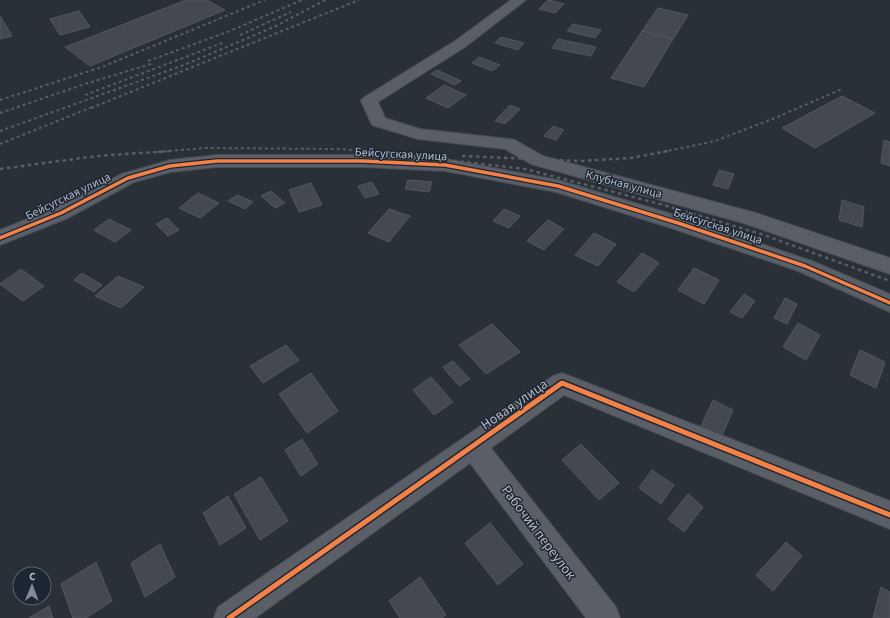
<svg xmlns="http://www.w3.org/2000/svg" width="890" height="618" font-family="'Source Sans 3',sans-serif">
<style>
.building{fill:#444950;stroke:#52575f}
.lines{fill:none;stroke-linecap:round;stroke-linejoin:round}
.minor-casing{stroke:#484c53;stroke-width:2}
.minor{fill:#5a5e66;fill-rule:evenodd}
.rail-far1{stroke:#595d64;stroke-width:2;stroke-dasharray:3 3;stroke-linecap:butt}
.rail{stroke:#595d64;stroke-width:2.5;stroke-dasharray:3.5 3.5;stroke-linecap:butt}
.cycleway-far1-casing{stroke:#1d2633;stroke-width:6}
.cycleway-casing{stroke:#1d2633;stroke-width:8}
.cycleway-far1{stroke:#f48246;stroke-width:3.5}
.cycleway{stroke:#f48246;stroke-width:5}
.labels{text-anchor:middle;stroke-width:3;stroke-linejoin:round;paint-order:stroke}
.street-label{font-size:12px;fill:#b4bcc9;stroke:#1d2633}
.near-street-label{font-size:14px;fill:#b4bcc9;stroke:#1d2633}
</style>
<rect width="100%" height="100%" fill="#2a3038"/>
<!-- building -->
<path class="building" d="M186,0h21l18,10 -135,56 -25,-19z
M548,0h1l15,4 -9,9 -16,-4z
M658,8l30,7 -15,24 -31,-8z
M79,11l11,16 -30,8 -10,-16z
M0,17h1l11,19 -12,3z
M573,24l28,6 -6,8 -28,-7z
M642,31l31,8 -29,48 -33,-9z
M501,37l23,6 -6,7 -23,-7z
M558,39l38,8 -5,9 -39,-8z
M479,57l21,8 -8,6 -20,-8z
M437,70l24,11 -6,4 -24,-11z
M444,85l22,10 -18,13 -22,-10z
M842,96l33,17 -60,35 -33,-20z
M510,105l10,4 -15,15 -10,-3z
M553,126l11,4 -8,10 -12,-4z
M884,140l6,2v24l-9,-3z
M719,170l15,4 -6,15 -15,-4z
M408,180l24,2 -3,10 -24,-3z
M372,182l7,12 -14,4 -7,-12z
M311,183l11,22 -23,7 -10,-22z
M271,191l14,12 -10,5 -14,-12z
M198,193l21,10 -19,15 -21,-10z
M237,195l16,7 -8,7 -17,-8z
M842,200l22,7 -2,20 -23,-7z
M389,209l21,7 -21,26 -21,-9z
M504,209l16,7 -11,12 -16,-7z
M167,218l12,12 -11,6 -12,-12z
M109,219l22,11 -16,12 -21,-12z
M548,220l16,9 -20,21 -17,-9z
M594,233l22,11 -18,22 -23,-11z
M642,253l17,10 -25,29 -17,-10z
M694,268l25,12 -15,24 -26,-14z
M21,269l23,17 -21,15 -23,-17z
M82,273l20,12 -8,7 -20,-12z
M118,276l26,11 -23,21 -26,-12z
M744,294l11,7 -13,17 -12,-6z
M785,298l12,6 -10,20 -13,-6z
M798,323l22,12 -14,25 -23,-13z
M492,324l28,28 -34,22 -27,-29z
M286,345l13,15 -36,23 -13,-17z
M860,350l25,12 -9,26 -26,-13z
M453,361l17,18 -11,7 -16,-19z
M311,373l27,38 -31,22 -28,-39z
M431,377l22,25 -19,13 -21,-25z
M713,400l20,10 -11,26 -21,-10z
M302,439l16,25 -17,12 -16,-26z
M581,444l38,39 -20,17 -37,-40z
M652,470l22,15 -13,19 -22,-16z
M261,477l27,44 -28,19 -26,-46z
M688,494l15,13 -19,25 -16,-13z
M228,496l18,32 -26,17 -17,-32z
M490,523l33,41 -25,21 -33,-42z
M786,542l16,14 -29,35 -17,-16z
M160,544l15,33 -30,20 -14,-34z
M96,562l16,39 -26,17h-13l-12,-34z
M420,577l26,38 -4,3h-42l-11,-17z
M881,587l9,5v26h-17z
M49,606l4,12h-24z"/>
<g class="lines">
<defs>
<path id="minor" d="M511,0h15l-61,47 -87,55 7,16 35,11 89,10 6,1 28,16 213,57 134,45v16l-147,-51 -212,-59 -26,-15 -87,-10 -46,-14 -11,-24 2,-3 92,-57z
M217,155h146l82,4 113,21 127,38 127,43 78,33v18l-92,-41 -127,-43 -115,-36 -111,-21 -82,-4h-146l-46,5 -37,10 -66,36 -68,27v-15l54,-22 68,-34 48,-14z
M562,373l328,128v28l-326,-134 -73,53 125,159 4,11h-34l-116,-155 -215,155h-41l4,-11 335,-231z"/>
</defs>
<!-- minor casing -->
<use href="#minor" class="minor-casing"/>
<!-- minor -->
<use href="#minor" class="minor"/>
<!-- rail-far1 -->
<path class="rail-far1" d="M240,35l51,-23
M148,61l82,-30 72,-31
M85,95l140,-53
M0,100l102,-33 163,-67
M91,108l268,-108
M0,113l85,-29 69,-21
M0,131l184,-66 92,-39 49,-26
M0,144l95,-38
M157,152l47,-4 133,1 47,3
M663,152l52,-11 60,-23 67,-29"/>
<!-- rail -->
<path class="rail" d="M370,151l155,18 135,35 104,31 126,46
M462,156l118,5 51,-3 37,-7
M0,169l97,-13 73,-5"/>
<defs>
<path id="cycleway-far1" d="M0,238l61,-25 67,-35 42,-12 47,-5h146l82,4 113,21 120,37 127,43 85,37"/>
<path id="cycleway" d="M229,618l333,-235 328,132"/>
</defs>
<!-- cycleway-far1 casing -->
<use href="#cycleway-far1" class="cycleway-far1-casing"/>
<!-- cycleway casing -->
<use href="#cycleway" class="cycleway-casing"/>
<!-- cycleway-far1 -->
<use href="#cycleway-far1" class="cycleway-far1"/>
<!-- cycleway -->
<use href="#cycleway" class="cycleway"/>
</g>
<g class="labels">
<!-- street labels -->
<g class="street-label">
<text transform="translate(401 154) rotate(3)" y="4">Бейсугская улица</text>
<text transform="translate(624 184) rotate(15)" y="4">Клубная улица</text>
<text transform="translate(68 196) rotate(-26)" y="4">Бейсугская улица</text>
<text transform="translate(718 226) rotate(18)" y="4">Бейсугская улица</text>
</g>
<!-- near-street labels -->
<g class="near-street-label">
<text transform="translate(514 404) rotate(-35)" y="5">Новая улица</text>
<text transform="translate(539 532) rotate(53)" y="5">Рабочий переулок</text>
</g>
</g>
<!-- north arrow -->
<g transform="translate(32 586) rotate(1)"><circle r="19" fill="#1d2633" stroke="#59626f"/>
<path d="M0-3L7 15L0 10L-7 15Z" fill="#848b96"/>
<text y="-6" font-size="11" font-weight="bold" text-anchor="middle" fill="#b4bcc9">С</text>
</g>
</svg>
